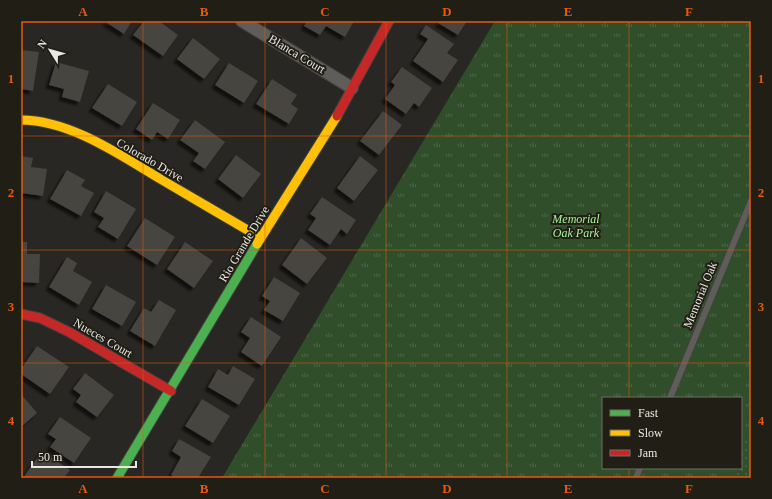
<svg xmlns="http://www.w3.org/2000/svg" width="772" height="499" font-family="Georgia,serif">
<style>
.grass{fill:url(#grass-dots)}
.park{fill:url(#park-tufts)}
.building{fill:#464440;filter:url(#shadow)}
.lines{fill:none;stroke-linecap:round;stroke-linejoin:round}
.lane-casing{stroke:#42413f;stroke-width:8}
.street-casing{stroke:#42413f;stroke-width:14}
.fast-casing{stroke:#42413f;stroke-width:11}
.slow-casing{stroke:#42413f;stroke-width:11}
.jam-casing{stroke:#42413f;stroke-width:11}
.lane{stroke:#5e5d5a;stroke-width:6}
.street{stroke:#5e5d5a;stroke-width:12}
.fast{stroke:#4caf50;stroke-width:9}
.slow{stroke:#ffc107;stroke-width:9}
.jam{stroke:#c62828;stroke-width:9}
.grid{fill:none;stroke:#e8590c;stroke-width:1;stroke-opacity:0.55}
.labels{text-anchor:middle;stroke-width:4;stroke-linejoin:round;paint-order:stroke}
.street-label{font-size:12px;fill:#e9e7e2;stroke:#211e16}
.park-label{font-size:12px;font-style:italic;fill:#a7f398;stroke:#211e16}
.neatline{fill:none;stroke:#e8590c;stroke-width:1.5}
.grid-label{font-size:13px;text-anchor:middle;font-weight:bold;fill:#e8590c}
</style>
<defs>
<pattern id="grass-dots" width="8" height="8" patternUnits="userSpaceOnUse"><rect width="8" height="8" fill="#304e29"/><path d="M2 2h.1M6 6h.1" fill="none" stroke="#4e6848" stroke-width="1.8" stroke-linecap="round"/></pattern>
<pattern id="park-tufts" width="24" height="20" patternUnits="userSpaceOnUse"><rect width="24" height="20" fill="#304e29"/><path d="M3 7l-1-3M5 7V3M7 7l1-3M15 17l-1-3M17 17v-4M19 17l1-3" fill="none" stroke="#4e6848"/></pattern>
<filter id="shadow"><feDropShadow dx="-3.5" dy="3.5" stdDeviation="1" flood-color="#0009"/></filter>
</defs>
<rect width="100%" height="100%" fill="#282723"/>
<!-- grass -->
<path class="grass" d="M751,419v59h-20l3,-10h7v-20z"/>
<!-- park -->
<path class="park" d="M495,21h256v403l-10,30v-56h-138v70h133l-3,10h-511z"/>
<!-- building -->
<path class="building" d="M104,21h28l-8,13z
M144,21h15l19,14 -15,21 -30,-21z
M307,21h47l-9,16 -19,-11 -6,9 -16,-9z
M440,21h27l-9,14 -20,-12z
M426,25l28,19 -7,9 11,7 -15,22 -30,-21 15,-22 -8,-5z
M193,38l27,21 -16,20 -27,-20z
M21,50l18,2 -6,39 -12,-2z
M56,62l33,9 -9,31 -18,-5 2,-8 -15,-4z
M229,63l29,18 -14,22 -29,-18z
M402,67l30,21 -13,19 -5,-4 -8,11 -21,-15 10,-14 -4,-3z
M272,79l25,16 -6,9 7,5 -9,15 -33,-20z
M108,84l29,18 -15,24 -30,-18z
M153,103l27,17 -12,19 -11,-7 -5,8 -16,-11z
M383,111l19,14 -23,30 -19,-14z
M195,120l30,22 -20,27 -12,-8 6,-8 -19,-13z
M236,155l25,19 -18,24 -25,-19z
M21,156l12,2 -2,9 16,2 -4,27 -22,-3z
M360,156l18,14 -24,31 -17,-13z
M67,170l18,10 -4,6 13,7 -13,23 -31,-17z
M106,191l30,18 -18,30 -20,-12 6,-9 -10,-6z
M322,197l34,23 -9,14 -6,-5 -11,16 -22,-15 8,-12 -6,-4z
M145,218l30,19 -18,28 -30,-19z
M301,238l26,20 -20,26 -25,-19z
M21,242h6v12h13l-1,29 -18,-1z
M185,242l28,19 -19,27 -27,-19z
M67,257l10,6 -4,8 19,11 -13,23 -30,-18z
M274,277l26,16 -17,28 -19,-11 6,-9 -8,-5z
M106,285l30,17 -14,24 -30,-17z
M159,300l17,10 -21,36 -25,-15 14,-23 7,4z
M251,317l30,20 -19,29 -21,-14 9,-14 -9,-6z
M37,346l32,21 -19,27 -29,-20v-5z
M233,366l22,13 -16,26 -31,-18 10,-18 10,6z
M85,373l29,22 -17,22 -21,-15 5,-7 -8,-6z
M21,394l16,19 -16,14z
M202,399l28,17 -17,27 -28,-17z
M60,417l31,21 -17,25 -24,-16 6,-8 -8,-5z
M179,439l32,18 -13,21h-22l-5,-3 10,-18 -9,-6z
M42,451l28,19 -6,8h-41z"/>
<g class="lines">
<defs>
<path id="lane" d="M670,398l81,-197
M636,478l4,-10"/>
<path id="street" d="M242,21l110,67"/>
<path id="fast" d="M117,478l140,-234"/>
<path id="slow" d="M21,120c49,0 99,35 141,60 33,19 66,39 99,58
M257,244l80,-128"/>
<path id="jam" d="M337,116l52,-95
M21,314l19,4 29,14 102,59"/>
</defs>
<!-- lane casing -->
<use href="#lane" class="lane-casing"/>
<!-- street casing -->
<use href="#street" class="street-casing"/>
<!-- fast casing -->
<use href="#fast" class="fast-casing"/>
<!-- slow casing -->
<use href="#slow" class="slow-casing"/>
<!-- jam casing -->
<use href="#jam" class="jam-casing"/>
<!-- lane -->
<use href="#lane" class="lane"/>
<!-- street -->
<use href="#street" class="street"/>
<!-- fast -->
<use href="#fast" class="fast"/>
<!-- slow -->
<use href="#slow" class="slow"/>
<!-- jam -->
<use href="#jam" class="jam"/>
</g>
<!-- grid -->
<path class="grid" d="M143,21v457M265,21v457M386,21v457M507,21v457M629,21v377M21,136h730M21,250h730M21,363h730M629,468v10"/>
<g class="labels">
<!-- street labels -->
<g class="street-label">
<text transform="translate(297 54) rotate(31)" y="4">Blanca Court</text>
<text transform="translate(150 160) rotate(30)" y="4">Colorado Drive</text>
<text transform="translate(244 244) rotate(-59)" y="4">Rio Grande Drive</text>
<text transform="translate(700 295) rotate(-68)" y="4">Memorial Oak</text>
<text transform="translate(103 338) rotate(30)" y="4">Nueces Court</text>
</g>
<!-- park labels -->
<g class="park-label">
<text x="576" y="223">Memorial<tspan x="576" dy="14">Oak Park</tspan></text>
</g>
</g>
<!-- border -->
<rect width="772" height="499" fill="none" stroke="#211e16" stroke-width="44"/>
<!-- legend -->
<rect x="602" y="397" width="140" height="72" fill="#211e16" stroke="#716e68"/>
<rect x="610" y="410" width="20" height="6" fill="#4caf50" stroke="#716e68"/>
<text x="638" y="417" font-size="12" fill="#e9e7e2">Fast</text>
<rect x="610" y="430" width="20" height="6" fill="#ffc107" stroke="#716e68"/>
<text x="638" y="437" font-size="12" fill="#e9e7e2">Slow</text>
<rect x="610" y="450" width="20" height="6" fill="#c62828" stroke="#716e68"/>
<text x="638" y="457" font-size="12" fill="#e9e7e2">Jam</text>
<!-- north arrow -->
<g transform="translate(50 50) rotate(307)" stroke="#211e16" stroke-width="3" paint-order="stroke">
<path d="M0-3L7 15L0 10L-7 15Z" fill="#e9e7e2"/>
<text y="-6" font-size="11" font-weight="bold" text-anchor="middle" fill="#e9e7e2">N</text>
</g>
<!-- scale -->
<path d="M32 461v6h104v-6" fill="none" stroke="#e9e7e2" stroke-width="2"/>
<text x="38" y="461" font-size="12" fill="#e9e7e2" stroke="#211e16" stroke-width="3" paint-order="stroke">50 m</text>
<rect x="22" y="22" width="728" height="455" class="neatline"/>
<g class="grid-label">
<text x="83" y="16">A</text>
<text x="204" y="16">B</text>
<text x="325" y="16">C</text>
<text x="447" y="16">D</text>
<text x="568" y="16">E</text>
<text x="689" y="16">F</text>
<text x="11" y="83">1</text>
<text x="761" y="83">1</text>
<text x="11" y="197">2</text>
<text x="761" y="197">2</text>
<text x="11" y="311">3</text>
<text x="761" y="311">3</text>
<text x="11" y="425">4</text>
<text x="761" y="425">4</text>
<text x="83" y="493">A</text>
<text x="204" y="493">B</text>
<text x="325" y="493">C</text>
<text x="447" y="493">D</text>
<text x="568" y="493">E</text>
<text x="689" y="493">F</text>
</g>
</svg>
